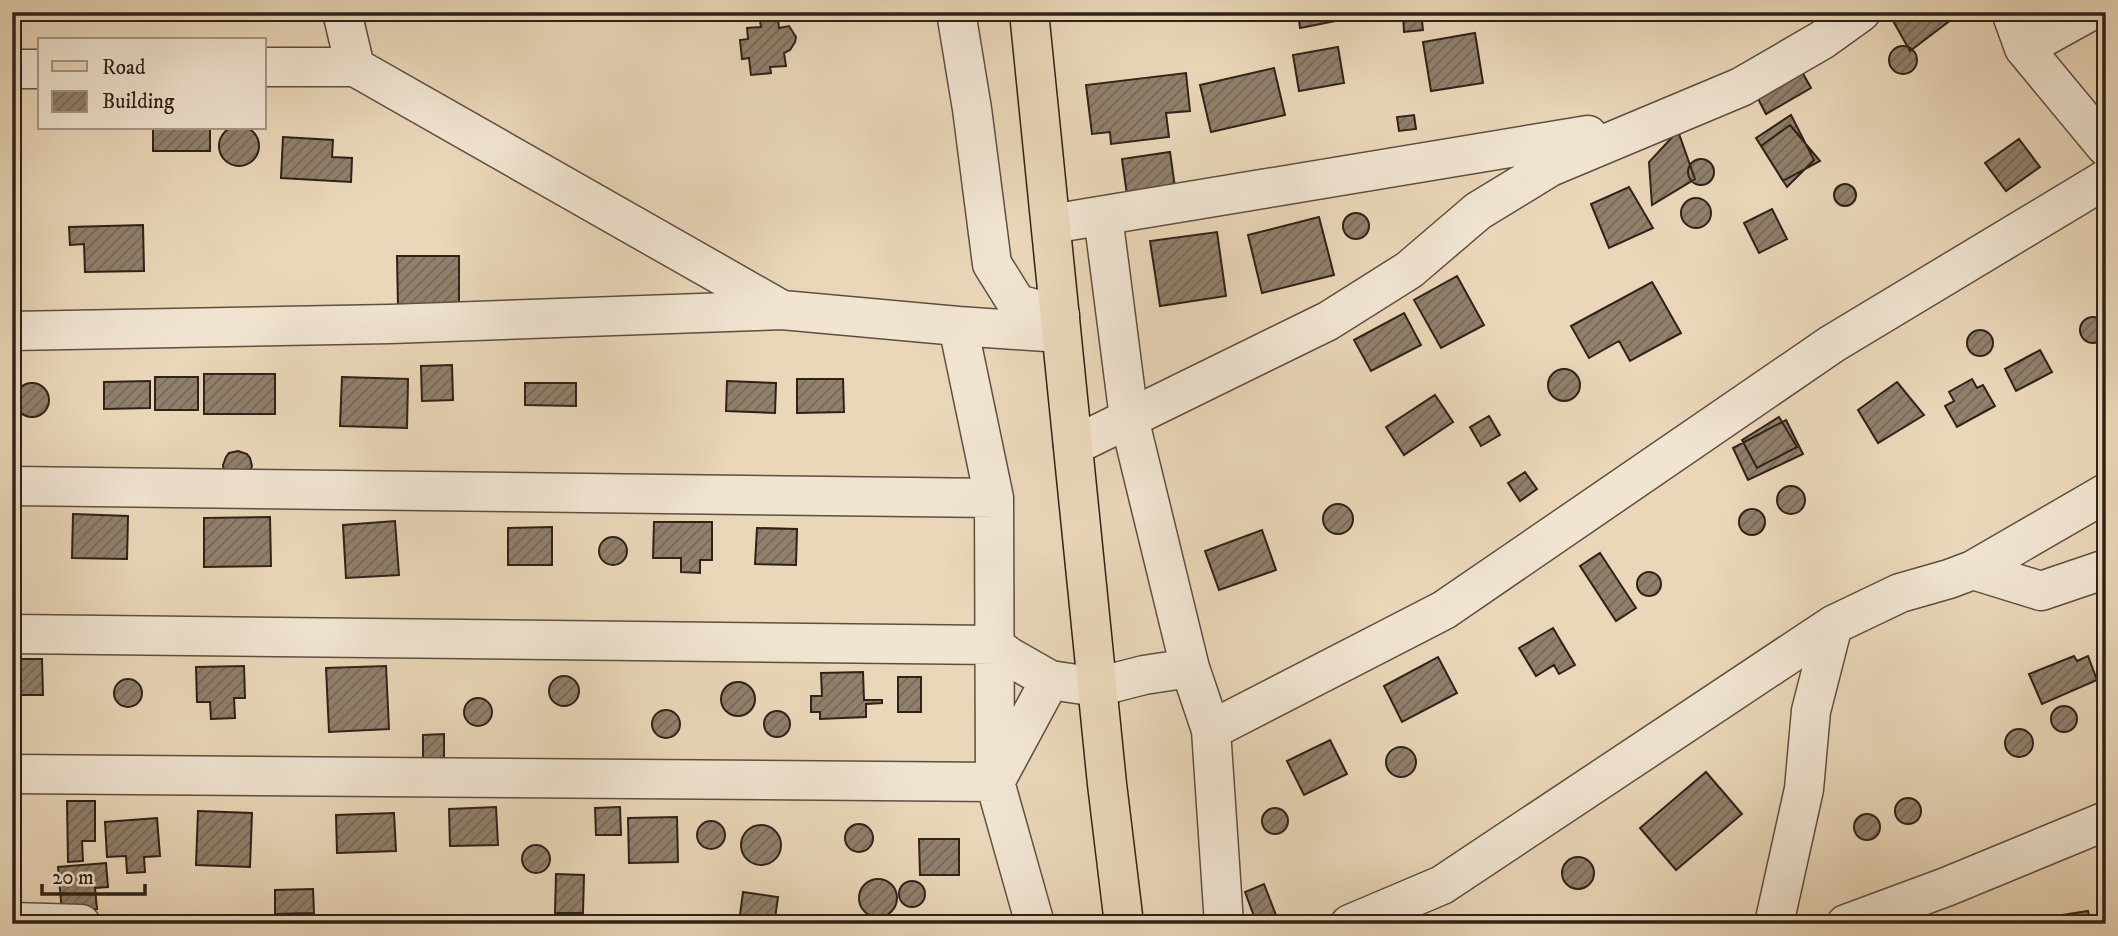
<svg xmlns="http://www.w3.org/2000/svg" width="2118" height="936" font-family="'IM FELL DW Pica',serif">
<style>
.building{fill:url(#building-hatch);stroke:#2e2219;stroke-width:2}
.lines{fill:none;stroke-linecap:round;stroke-linejoin:round}
.minor-casing{stroke:#5d4f41;stroke-width:41}
.major-casing{stroke:#2e2219;stroke-width:41}
.minor{stroke:#f1e5d2;stroke-width:38}
.major{stroke:#ead7b9;stroke-width:38}
</style>
<defs>
<pattern id="building-hatch" width="6" height="6" patternUnits="userSpaceOnUse" patternTransform="scale(1.75)"><rect width="6" height="6" fill="#90806c"/><path d="M-1 1l2-2M0 6l6-6M5 7l2-2" fill="none" stroke="#766858"/></pattern>
</defs>
<rect width="100%" height="100%" fill="#ead7b9"/>
<filter id="stains"><feTurbulence type="fractalNoise" baseFrequency=".00286" numOctaves="4"/><feColorMatrix values="0 0 0 0 .2 0 0 0 0 .09 0 0 0 0 .02 0 0 0 .5 -.17"/></filter>
<radialGradient id="worn" r=".72"><stop offset=".6" stop-color="#630" stop-opacity="0"/><stop offset="1" stop-color="#630" stop-opacity=".3"/></radialGradient>
<!-- building -->
<path class="building" d="M1298,12h68v3l-66,13z
M1403,12h18l2,18 -19,2z
M1649,12h49l-49,6z
M1888,12h62l2,7 -42,32z
M778,20l1,8 10,-2 7,11 -1,5 -5,8 -6,3 2,13 -16,1 1,6 -20,2 -2,-17 -7,1 -2,-19 8,-1 -1,-11 14,-1 -1,-6z
M1475,33l8,50 -52,8 -8,-49z
M1889 60a14 14 0 1 1 28 0a14 14 0 1 1-28 0Z
M1338,47l6,36 -45,8 -6,-36z
M1274,68l11,47 -74,17 -11,-47z
M1801,70l10,18 -45,26 -10,-19z
M1186,73l4,38 -24,2 3,24 -58,7 -1,-12 -18,2 -6,-49z
M1414,115l2,14 -17,2 -2,-14z
M1791,115l23,45 -27,27 -31,-49z
M1790,125l30,36 -37,20 -22,-35z
M219 146a20 20 0 1 1 40 0a20 20 0 1 1-40 0Z
M153,128h57v23h-57z
M1678,131l17,48 -43,26 -3,-43z
M283,137l50,3 -1,17 20,1 -1,24 -70,-4z
M2019,139l21,28 -34,24 -21,-28z
M1170,152l6,43 -48,7 -6,-43z
M1688 172a13 13 0 1 1 26 0a13 13 0 1 1-26 0Z
M1834 195a11 11 0 1 1 22 0a11 11 0 1 1-22 0Z
M1629,187l24,41 -44,20 -18,-44z
M1681 213a15 15 0 1 1 30 0a15 15 0 1 1-30 0Z
M1772,209l15,30 -28,14 -15,-30z
M1343 226a13 13 0 1 1 26 0a13 13 0 1 1-26 0Z
M1319,217l15,58 -72,18 -14,-58z
M143,225l1,46 -59,1 -1,-28 -14,1 -1,-18z
M1217,232l9,64 -66,10 -10,-65z
M397,256h62v51h-61z
M1457,276l27,49 -43,23 -27,-48z
M1652,282l29,51 -51,28 -11,-20 -30,17 -18,-32z
M1404,313l17,32 -50,26 -17,-31z
M2080 330a13 13 0 1 1 26 0a13 13 0 1 1-26 0Z
M1967 343a13 13 0 1 1 26 0a13 13 0 1 1-26 0Z
M2040,350l12,22 -36,19 -11,-22z
M452,365l1,35 -31,1 -1,-35z
M1548 385a16 16 0 1 1 32 0a16 16 0 1 1-32 0Z
M204,374h71v40h-71z
M155,377h43v33h-43z
M342,377l66,2 -1,49 -67,-2z
M797,379h46l1,33 -47,1z
M1972,379l5,9 6,-3 12,21 -38,21 -12,-21 9,-5 -5,-9z
M150,381v27l-46,1v-27z
M727,381l49,2 -1,30 -49,-2z
M1897,382l27,33 -46,28 -20,-33z
M15 400a17 17 0 1 1 34 0a17 17 0 1 1-34 0Z
M525,383h51v23l-51,-1z
M1435,395l18,27 -49,33 -18,-28z
M1489,416l11,19 -19,11 -11,-19z
M1779,417l18,30 -40,21 -15,-28z
M1786,420l17,34 -55,26 -15,-32z
M238,451l9,3 3,4 2,8 -2,5h-26l-1,-6 3,-8 3,-4z
M1525,472l12,17 -17,12 -12,-18z
M1777 500a14 14 0 1 1 28 0a14 14 0 1 1-28 0Z
M1323 519a15 15 0 1 1 30 0a15 15 0 1 1-30 0Z
M1739 522a13 13 0 1 1 26 0a13 13 0 1 1-26 0Z
M73,514l55,2 -1,43 -55,-1z
M270,517l1,49 -67,1v-49z
M395,521l4,54 -53,3 -3,-53z
M654,522h58v38h-12v13l-19,-1v-14h-28z
M552,527v38h-44v-37z
M757,528l40,1 -1,36 -41,-1z
M1262,530l14,40 -57,20 -14,-39z
M599 551a14 14 0 1 1 28 0a14 14 0 1 1-28 0Z
M1600,553l36,55 -20,13 -36,-55z
M1637 584a12 12 0 1 1 24 0a12 12 0 1 1-24 0Z
M1553,628l22,37 -16,9 -5,-9 -18,11 -17,-28z
M2074,656l3,5 11,-5 9,24 -55,24 -13,-30z
M1438,657l19,36 -55,29 -18,-36z
M12,659h30l1,36h-31z
M244,666l1,32h-11l1,20 -24,1 -1,-17h-13l-1,-35z
M386,666l3,63 -60,3 -3,-64z
M863,672l1,28h18v3l-16,1v13l-46,2v-7h-9v-16h11l-1,-23z
M549 691a15 15 0 1 1 30 0a15 15 0 1 1-30 0Z
M898,677h23v35h-23z
M114 693a14 14 0 1 1 28 0a14 14 0 1 1-28 0Z
M721 699a17 17 0 1 1 34 0a17 17 0 1 1-34 0Z
M464 712a14 14 0 1 1 28 0a14 14 0 1 1-28 0Z
M2051 719a13 13 0 1 1 26 0a13 13 0 1 1-26 0Z
M652 724a14 14 0 1 1 28 0a14 14 0 1 1-28 0Z
M764 724a13 13 0 1 1 26 0a13 13 0 1 1-26 0Z
M2005 743a14 14 0 1 1 28 0a14 14 0 1 1-28 0Z
M444,734v39l-21,-1v-37z
M1330,740l17,34 -43,21 -17,-34z
M1386 762a15 15 0 1 1 30 0a15 15 0 1 1-30 0Z
M1706,772l36,42 -66,56 -36,-42z
M1895 811a13 13 0 1 1 26 0a13 13 0 1 1-26 0Z
M67,801h28v40h-13l1,20 -15,1z
M496,807l2,38 -48,1 -1,-37z
M620,807l1,28h-25l-1,-27z
M1262 821a13 13 0 1 1 26 0a13 13 0 1 1-26 0Z
M198,811l54,2 -2,54 -54,-2z
M394,813l2,38 -59,2 -1,-38z
M1854 827a13 13 0 1 1 26 0a13 13 0 1 1-26 0Z
M677,817l1,45 -49,1 -1,-45z
M157,818l3,38 -16,1 1,15 -18,1 -1,-17 -19,1 -2,-35z
M697 835a14 14 0 1 1 28 0a14 14 0 1 1-28 0Z
M845 838a14 14 0 1 1 28 0a14 14 0 1 1-28 0Z
M741 845a20 20 0 1 1 40 0a20 20 0 1 1-40 0Z
M919,839h40v36h-39z
M522 859a14 14 0 1 1 28 0a14 14 0 1 1-28 0Z
M1562 873a16 16 0 1 1 32 0a16 16 0 1 1-32 0Z
M106,863l2,24 -13,1 2,21 -35,3 -4,-45z
M556,874l28,1 -1,38h-28z
M859 898a19 19 0 1 1 38 0a19 19 0 1 1-38 0Z
M899 894a13 13 0 1 1 26 0a13 13 0 1 1-26 0Z
M1264,884l15,39 -2,1h-20l-12,-32z
M313,889l1,24 -39,1v-24z
M743,892l35,5 -3,22 -35,-4z
M2088,911l3,13h-40l-2,-7z
M1955,916l3,8h-24z"/>
<g class="lines">
<defs>
<path id="minor" d="M342,12l13,55 427,243 176,16 36,172 1,284 40,142
M956,12l16,97 20,155 25,40 43,11
M2011,12l13,36 82,99
M2024,48l65,-36
M264,67h91
M12,69h28
M1103,216l26,202 61,250
M1051,224l537,-89
M958,326l102,7
M12,331l378,-7 392,-14
M1073,446l255,-125 81,-51 69,-59 72,-44 191,-80 81,-47 39,-28
M12,486l982,12
M1973,570l133,-77
M12,634l982,11 14,11 42,24 47,7 47,-12 46,-7 21,62 13,194
M1211,730l233,-120 388,-266 274,-165
M12,774l983,8 55,-102
M12,922l69,2
M1350,924l92,-39 391,-260
M1774,924l30,-135 7,-78 22,-86 67,-32 49,-14 24,-9 68,21 65,-22
M1846,924l100,-37 160,-66"/>
<path id="major" d="M1029,12l78,772 17,140"/>
</defs>
<!-- minor casing -->
<use href="#minor" class="minor-casing"/>
<!-- major casing -->
<use href="#major" class="major-casing"/>
<!-- minor -->
<use href="#minor" class="minor"/>
<!-- major -->
<use href="#major" class="major"/>
</g>
<!-- margin -->
<rect width="2118" height="936" fill="none" stroke="#ead7b9" stroke-width="42"/>
<rect x="14" y="14" width="2090" height="908" fill="none" stroke="#2e2219" stroke-width="3.5"/>
<rect x="21" y="21" width="2076" height="894" fill="none" stroke="#2e2219" stroke-width="2"/>
<!-- legend -->
<rect x="38" y="38" width="228" height="91" fill="#f1e5d2" stroke="#a39788" stroke-width="2"/>
<rect x="52" y="61" width="35" height="10" fill="#ead7b9" stroke="#a39788" stroke-width="2"/>
<text x="102" y="74" font-size="21" fill="#2e2219">Road</text>
<rect x="52" y="91" width="35" height="21" fill="url(#building-hatch)" stroke="#a39788" stroke-width="2"/>
<text x="102" y="108" font-size="21" fill="#2e2219">Building</text>
<!-- scale -->
<path d="M42 884v10h103v-10" fill="none" stroke="#2e2219" stroke-width="3.5"/>
<text x="52" y="884" font-size="21" fill="#2e2219" stroke="#f1e5d2" stroke-width="5" paint-order="stroke">20 m</text>
<rect width="100%" height="100%" filter="url(#stains)"/>
<rect width="100%" height="100%" fill="url(#worn)"/>
</svg>
